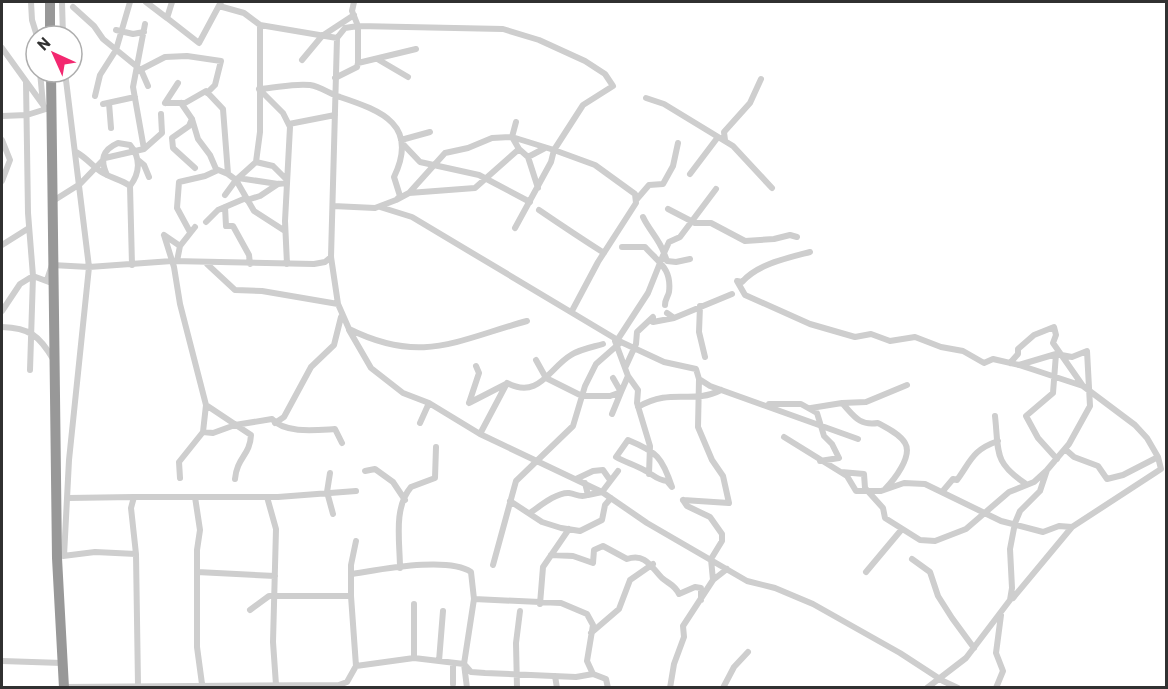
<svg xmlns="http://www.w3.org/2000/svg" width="1168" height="689" font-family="Barlow,sans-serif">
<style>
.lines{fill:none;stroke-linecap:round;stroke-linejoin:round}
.street{stroke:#cecece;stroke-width:6}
.highway{stroke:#989898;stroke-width:10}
</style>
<rect width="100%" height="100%" fill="#fff"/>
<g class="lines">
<!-- street -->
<path class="street" d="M31,2l1,18 5,16
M62,2l1,34
M146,2l21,16 5,-16
M219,6l25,7 16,12 77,13
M73,7l21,19 9,13 38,31 7,16
M167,18l32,25 22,-41
M260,25v107l-4,30 17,4 13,13
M116,30l17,4 11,-2
M2,48l44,61h5
M302,60l20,-24 32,-21
M379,60l29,17
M358,63l58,-14
M40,72l3,32
M136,72l29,-15 22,-1 34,5 -6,24 -8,8
M335,78l22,-11 1,-4v-37l-6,-15 2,-9
M26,82l2,131 5,63 -3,94
M259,89c18,-1 34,-6 51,-4 12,2 19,9 30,12 42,14 79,28 54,80l6,19 -3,3
M259,89l24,24 7,14 -5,94 2,43
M95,96l5,-21 16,-25 14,-48
M646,98l18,6 69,42 39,42
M109,103l2,25
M165,103h20l21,-12 17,18 5,65 8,6 18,31 31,20
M165,103l13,-20
M181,103l11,16 6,20 12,16 6,14 12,5
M103,104l32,-7
M2,116l25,-1 19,-6
M192,119l-3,7 -17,12 1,10 22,20
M289,124l46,-9
M2,140l8,20 -8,21
M401,140l29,-8
M725,140l-1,-8 26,-29 11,-24
M402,143l18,19 59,13 51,27
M144,149l-11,-62 12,-63
M519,149l9,8 17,-9
M76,152c11,6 17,15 27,21 10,6 18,6 27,13l2,79
M528,157l10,31
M138,160l6,5 5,12
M690,174l28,-37
M107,175c-7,-15 -5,-25 11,-32l12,2c11,13 10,28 0,41
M238,178l40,6 8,-1
M409,193l66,-5 44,-39 -7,-12 4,-15
M225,195l11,-15 20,-18
M637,199l12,-14 14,-1 10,-18 5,-23
M247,200l13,-4 18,-12
M53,201l27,-17 25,-26 39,-9 18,-16 -1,-19
M333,206l42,2 21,-8 13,-7 36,-40 23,-5 24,-10 20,-1 42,13 29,-45 30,-19 -8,-12 -20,-13 -46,-21 -36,-11 -145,-3 -13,2 -8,10 -6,219 7,47 11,25c73,36 108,11 178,-8
M225,207l1,19h7l16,29 1,9
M380,207l32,10 209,125 43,20 32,7 3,10 11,7 148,53
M668,209l27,14h16l34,18 29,-2 16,-4 7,2
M539,210c22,15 43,29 65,43
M206,222l12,-12 28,-12
M515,228l36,-66 3,-12 41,15 40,29 1,9 -38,59 -25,47
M190,232l-13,-24 2,-26 26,-6 13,-6
M164,235l10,32 6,37 26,101 45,30c-1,21 -14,22 -16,44
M164,235l16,11
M2,245l27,-17
M622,247h23c13,15 27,21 24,45 -1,5 -4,7 -4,13
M810,252c-23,6 -52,12 -68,30l-5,-1 8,14 65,29 45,13 16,-3 19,7 25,-4 26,10 22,4 21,12 9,-4 26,6 37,-11 16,3 15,-6 3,55 -21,38 -22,26 -7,21 -20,20 -5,12 -5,26 2,39 -2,12 -44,58 -39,30
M690,259l-14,3 -9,-1 -3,-8 5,-11 11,-5 36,-48
M177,261l3,-15 15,-19
M207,264l28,26 27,1 76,13
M47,280l5,-15 37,2 83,-6 142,3 11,-2 6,-5
M700,306l-1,26 6,25
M2,311l18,-27 13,-8 16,6
M667,313l7,5 58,-24
M2,327c27,1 37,8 51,32
M349,330l22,38 32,25 26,10 51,31 122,58 45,31 100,58 28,7 38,16 87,49 43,28 15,7
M618,339l30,-46 16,-40c-5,-14 -15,-23 -21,-36
M615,341l13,35 10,14 -1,13 13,43 -1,28
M1056,354l-3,39 -27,23 12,22 19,21
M536,360l10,18 36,18h28l11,-4 7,-16
M1010,363l8,-9v-5l16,-14 20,-8 2,8 -3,8 30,43 52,39 12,13 11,19 -35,18 -16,4 -9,-13 -24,-9 -9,-8
M1019,365c22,7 42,14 64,21
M626,366l10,-22 1,-12 16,-15v5l21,-4
M507,383c32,17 42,-15 64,-28 9,-6 22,-8 32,-11
M469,403l37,-19
M469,403l10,-30 -3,-7
M842,403l24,-1 41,-17
M769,404h32l16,9 7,23 8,8 7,14 -19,3
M638,407c34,-20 54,-2 83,-17
M811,408l31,-5c12,13 17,23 36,20 9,5 22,11 27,20 8,13 -11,37 -20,46
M612,414l9,-22 -8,-14
M995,416c4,36 -2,46 31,68
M275,423l9,-6 27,-50 23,-22 7,-28
M420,423l9,-20
M203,432l10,1 22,-8 37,-6c13,15 45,11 63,10l7,14
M480,434l27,-51
M784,437l63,39 9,15h25l23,-8 21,1 76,37 42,11 16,-6 13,1
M628,440c29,12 34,17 44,47l-5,-6c-11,-1 -14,-7 -23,-11 -9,-5 -19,-8 -28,-13z
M365,471l10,-2 18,13 12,18
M841,472l23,2 1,14 18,20 2,10 35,22 15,1 31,-12 43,-37 25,-10 12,-11
M330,473l-3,19 6,22
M180,478l-1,-16 24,-30 3,-27
M576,479l17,-8 10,-1 7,10
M585,483l3,12 14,-3 16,-21
M942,492l11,-13 4,1c14,-19 15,-30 41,-39
M195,497l5,33 -3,20v97l5,37
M267,497l9,32 -3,113 3,43
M68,498l66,-1
M683,500l46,3 -6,-27 -11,-16 -14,-33 1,-48
M510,501l32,21 19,6 19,3 22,-11 3,-15 6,-7
M530,513c10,-7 27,-21 39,-20 8,1 10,5 19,2
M136,554l2,131
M551,555l22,1 20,7 1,-13 9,-4 24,13c19,-6 24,8 35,19 7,6 13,7 17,16l16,-7 6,1v12
M63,556l32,-4 41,2 -5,-46 3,-11h144l78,-6
M64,556l5,-96 20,-193 -24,-195
M912,559l18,13 8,24 14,22 22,30
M493,565l23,-84 57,-55 12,-40 11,-22 25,-22
M400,568c0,-25 -7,-60 11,-81l24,-9 1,-31
M197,572l78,4
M866,572l36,-43
M351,574c28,-4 96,-18 120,-2l3,27 -10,65 3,24
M713,580l14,-11
M351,596l5,70
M1013,598l59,-71 89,-58 -3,-12
M474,599l87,4 26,11 6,11 -6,36 6,13 13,5 2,9
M414,604v54
M540,604l3,-37 26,-38
M250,610l19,-14h82v-31l5,-24
M591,633l28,-24 11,-29 23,-16
M2,661l60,2
M439,661l4,-50
M555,676l2,12
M453,684v-20
M64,687l275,-2 8,-3 9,-16 58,-8 50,6 7,8 14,1 91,4 17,-3
M517,688l-1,-45 4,-32
M670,688l4,-24 10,-27 -1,-11 30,-46 -2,-21 11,-18v-7l-12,-17 -23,-11 -4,-6
M723,688l11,-21 14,-15
M996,688l7,-17 -7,-18 5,-38"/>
<!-- highway -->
<path class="highway" d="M50,2v34
M51,72l6,486 7,130"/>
</g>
<!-- border -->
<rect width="1168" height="689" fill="none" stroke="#313131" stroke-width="6"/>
<!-- north arrow -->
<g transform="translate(54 54) rotate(315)"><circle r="28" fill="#ffffff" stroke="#adadad" stroke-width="1.5"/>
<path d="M0-4.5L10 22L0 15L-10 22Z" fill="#f32870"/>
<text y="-9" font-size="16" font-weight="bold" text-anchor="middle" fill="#313131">N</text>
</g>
</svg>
